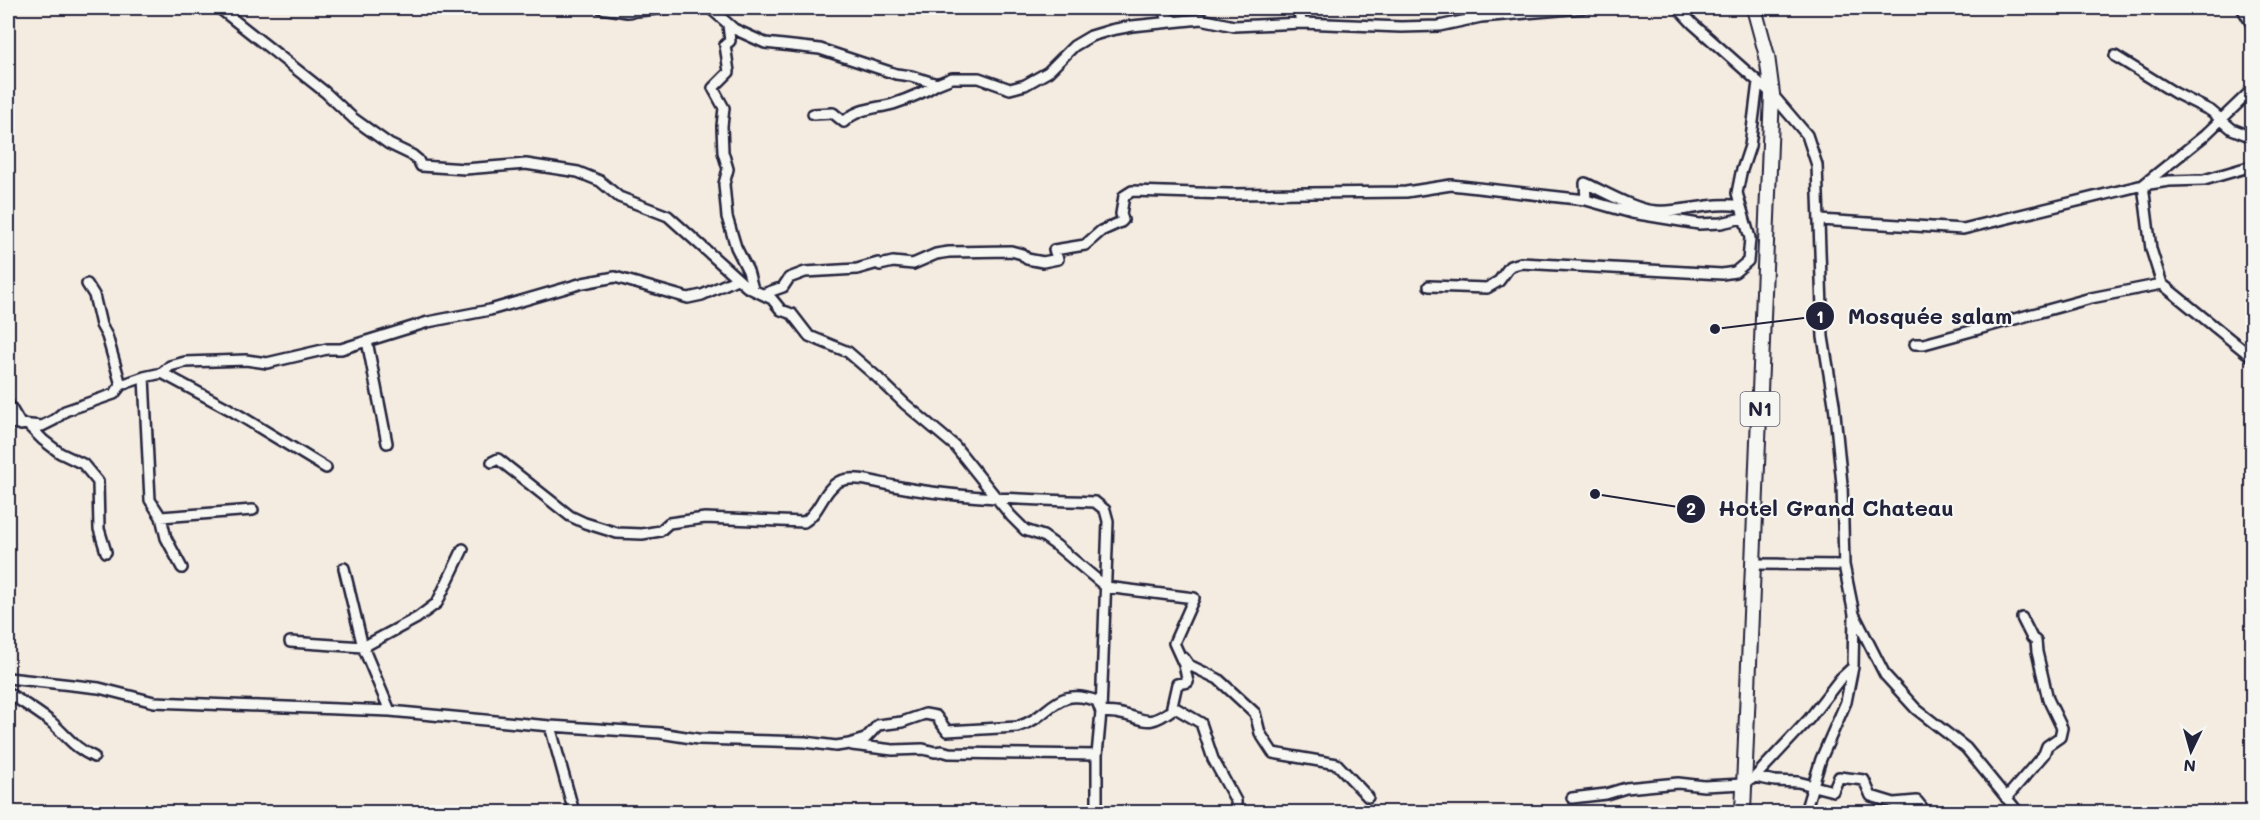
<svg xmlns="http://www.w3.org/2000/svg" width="2260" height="820" font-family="Mali,sans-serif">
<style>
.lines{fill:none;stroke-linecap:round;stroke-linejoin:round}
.minor-casing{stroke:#22223b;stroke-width:14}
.highway-casing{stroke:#22223b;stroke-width:18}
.minor{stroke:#f6f6f2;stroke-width:9}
.highway{stroke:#f6f6f2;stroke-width:14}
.labels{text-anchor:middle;stroke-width:4.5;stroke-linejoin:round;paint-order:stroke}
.shield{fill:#f6f6f2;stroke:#626272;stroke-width:1.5}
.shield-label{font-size:20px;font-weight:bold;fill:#22223b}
.leader{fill:none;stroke:#22223b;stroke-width:2}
.callout-dot{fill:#22223b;stroke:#f6f6f2;stroke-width:2}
.mark-label{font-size:18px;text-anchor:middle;font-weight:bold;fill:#fff}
.callout-label{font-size:22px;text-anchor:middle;font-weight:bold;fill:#22223b;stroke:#f6f6f2;stroke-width:4.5;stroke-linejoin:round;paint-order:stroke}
</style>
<rect width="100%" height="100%" fill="#f4ebe1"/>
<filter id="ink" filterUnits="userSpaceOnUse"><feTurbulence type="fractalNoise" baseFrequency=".0167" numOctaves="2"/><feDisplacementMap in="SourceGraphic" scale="12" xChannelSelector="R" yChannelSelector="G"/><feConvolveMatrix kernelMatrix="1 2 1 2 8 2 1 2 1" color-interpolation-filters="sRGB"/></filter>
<g filter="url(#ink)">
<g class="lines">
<defs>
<path id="minor" d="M219,8l106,84 29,27 35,25 23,11 6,5 3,6 44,3 61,-5 52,8 22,9 19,16 49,19 79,71 25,12 9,11 11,4 17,22 39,16 30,26 27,26 50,42 56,70 14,14 18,6 14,10 49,41 88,11 -20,45 10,22 4,17 -11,2 -5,22 29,17 12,36 23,42v11
M601,8l26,4 41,-4
M710,8l24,21 31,14 55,6 76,25 15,2 26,8 15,-6h27l31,11 15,-4 23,-13 26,-26 17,-10 20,-6 21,-4 69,-7 33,7 68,-3 99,4 38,-1 42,-9 102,-9
M1162,8l5,9 7,4
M1297,8l5,15
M1678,8l15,16 79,70 35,41 10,30 6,172 11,67 8,80 2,81 10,49 -1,53 -7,35 -25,57 -16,53
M2242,8l10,17
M728,25l2,16 -5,4 4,27 -16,16 11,20 -2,18 1,26 5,17 -4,15 3,33 9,30 12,24 5,18
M2115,56l60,37 36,18 21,18 20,8
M2252,90l-48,46 -61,49 8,64 11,35 90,73
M813,114l20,-1 11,9c13,-14 31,-13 49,-18 15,-5 30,-11 44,-20
M1586,200l-1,-17c20,9 50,27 71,28 28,2 56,-10 84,-5
M1820,220l143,9 180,-44 26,-4 35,-1 48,-14
M87,284l7,11 7,30 6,11 14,49
M1429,286l58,2 12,-7 11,-15 11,-3 201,11 13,-2 13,-11 2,-23 -13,-45 4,-20 9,-27 8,-64
M763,294l20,-7 6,-9 16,-6 52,-3 21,-6 2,2 13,-3 20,2 23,-10 13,-2 62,-1 11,3 5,5 16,3 15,-3 -4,-9 31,-5 16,-14 20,-9 2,-2 -2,-6 3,-18 8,-5 97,3 177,-2 45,-7 135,15 46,13 67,11 22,-1 22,-5
M367,341l20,102
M1915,344h9l167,-46 71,-14
M162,373l67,36 97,59
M144,377l6,123 11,17 92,-7
M8,403l13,22
M8,423l34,3 12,-6 11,-9 49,-17 7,-9 23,-8 18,-4 8,-7 15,-4 61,-2 21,3 60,-14h14l87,-27 62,-12 93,-27 32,-6 73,21 14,-3 35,-16
M29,426l14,14 17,13 23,11 15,18 1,47 7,23
M492,462l6,-3 72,57 15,7 32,10 25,1 18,-3 9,-8 36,-5 99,4c16,-9 19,-33 36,-41 16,-6 38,2 54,5 66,13 135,13 201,16l10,8 3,11 -7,191 -4,43v57
M161,517l5,21 16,30
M1754,564l90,1
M344,568l19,79 27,64
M1855,616l30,59 31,34 50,39 52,64
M290,642l73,5 54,-29 20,-15 26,-54
M1184,658l5,7 29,14 37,34 5,20 13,20 64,11 31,33
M8,678l91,10 55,14 236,9 160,15 110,7 38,6 107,3 31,4 13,-2 16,-5 13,-14 24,-3 23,-8 11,2 11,15 70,-4c35,-10 37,-42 80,-26l4,11c5,1 10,0 15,1 29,4 29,17 57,-4l-1,-3
M8,693c14,9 29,18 43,29 16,14 23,26 43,35
M550,726l24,86
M852,745l41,5 30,-1 12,3 7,-1 7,2 148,2
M1755,777l54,-58 31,-40 13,-12
M1572,798l34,-4 20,-6 52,-5 26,3 40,-2 11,-7 20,4 23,1 35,9 6,-14 25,3 7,16 23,7 23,-2 8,10 10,1
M2006,798l38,-44 3,-8 13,-9 2,-9 -14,-29 -11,-47 -1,-11 -4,-3 -10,-20"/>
<path id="highway" d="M1743,812l29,-718 -5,-38 -13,-48"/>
</defs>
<!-- minor casing -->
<use href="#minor" class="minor-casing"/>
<!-- highway casing -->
<use href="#highway" class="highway-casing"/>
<!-- minor -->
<use href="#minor" class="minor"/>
<!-- highway -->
<use href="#highway" class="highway"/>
</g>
</g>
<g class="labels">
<!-- shield labels -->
<rect class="shield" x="1740.5" y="392" width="39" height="34" rx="4.5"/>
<g class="shield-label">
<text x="1760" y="416">N1</text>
</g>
</g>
<!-- callouts -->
<path class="leader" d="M1715 329L1820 316M1595 494L1691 509"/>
<g class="callout-dot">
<circle cx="1715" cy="329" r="6"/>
<circle cx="1595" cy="494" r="6"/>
<circle cx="1820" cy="316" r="15"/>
<circle cx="1691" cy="509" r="15"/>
</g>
<g class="mark-label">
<text x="1820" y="323">1</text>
<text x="1691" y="515">2</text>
</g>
<g class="callout-label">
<text x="1930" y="324">Mosquée salam</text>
<text x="1836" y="516">Hotel Grand Chateau</text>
</g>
<!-- margin -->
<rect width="2260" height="820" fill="none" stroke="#f6f6f2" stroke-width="30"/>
<rect x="15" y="15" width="2230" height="790" fill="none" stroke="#22223b" stroke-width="2" filter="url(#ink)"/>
<!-- north arrow -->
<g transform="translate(2191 751) rotate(185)" stroke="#f6f6f2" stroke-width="4.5" paint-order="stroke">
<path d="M0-4.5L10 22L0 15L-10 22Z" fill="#22223b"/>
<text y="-9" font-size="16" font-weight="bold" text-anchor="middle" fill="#22223b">N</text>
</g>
</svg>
